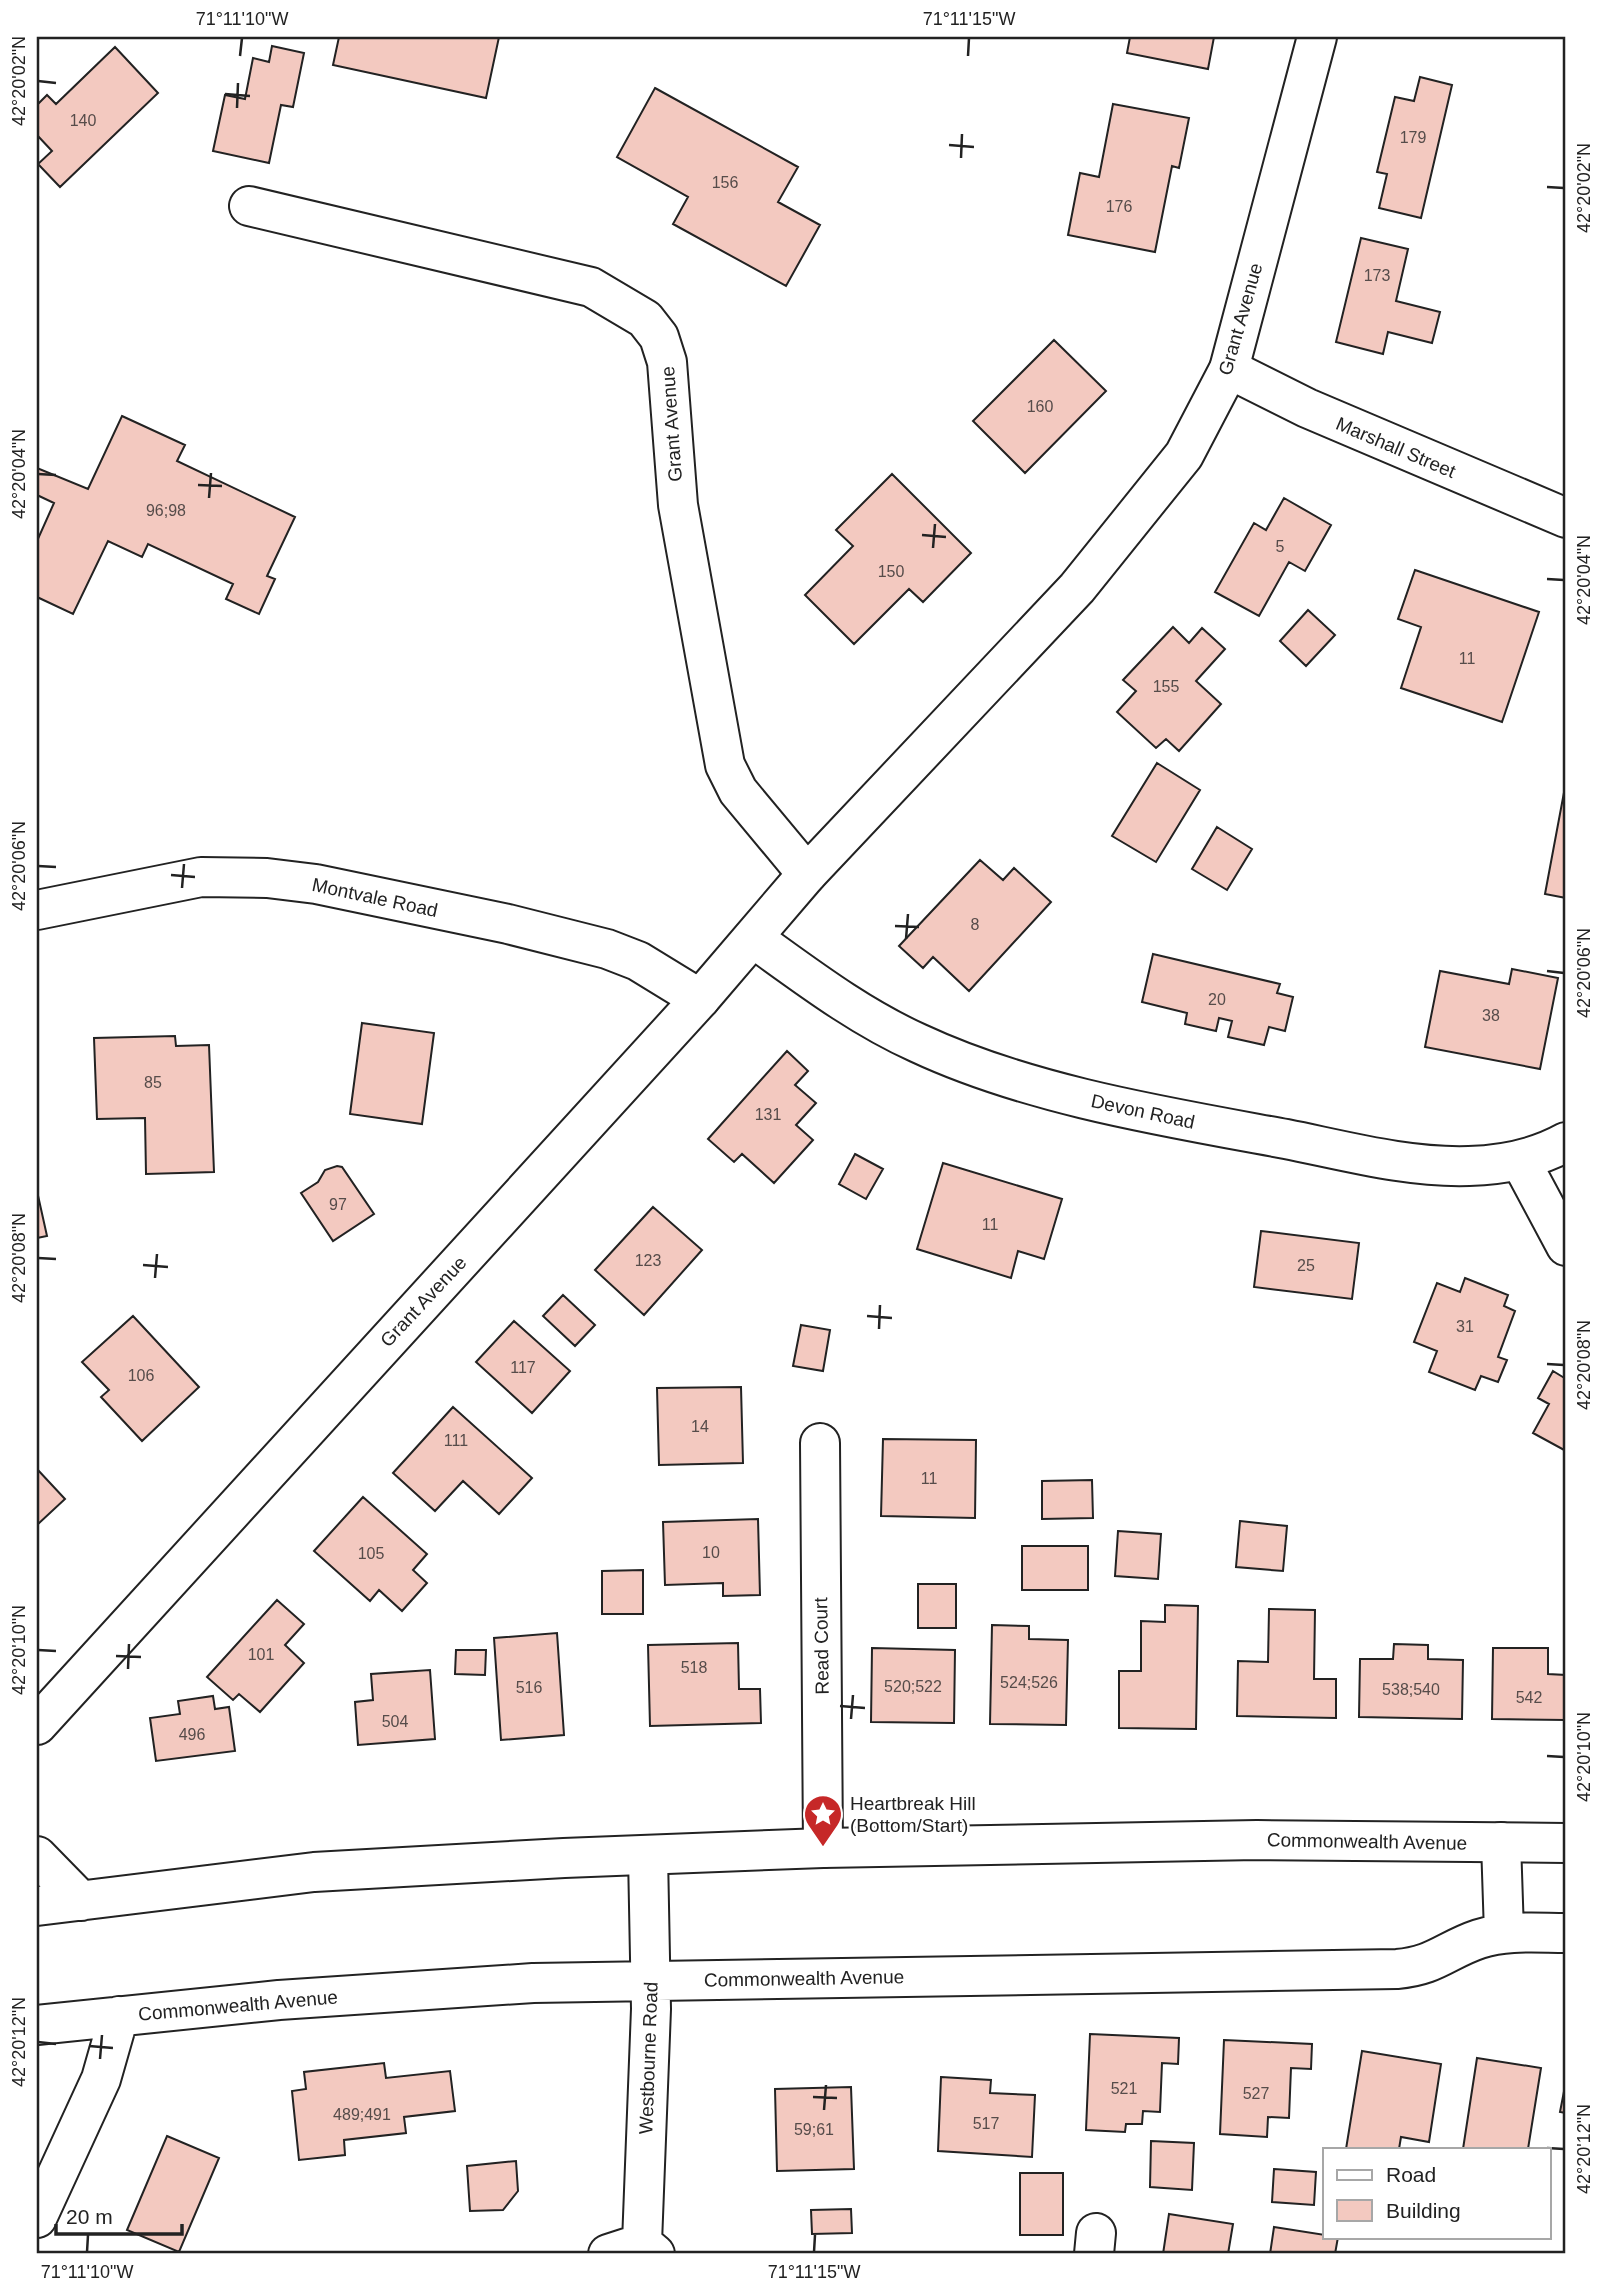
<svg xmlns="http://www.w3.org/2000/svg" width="1603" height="2291" font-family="Helvetica,sans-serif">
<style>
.building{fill:#f3c9c0;stroke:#222;stroke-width:2}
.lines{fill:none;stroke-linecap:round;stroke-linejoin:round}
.street-casing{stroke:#222;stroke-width:42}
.secondary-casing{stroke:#222;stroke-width:42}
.primary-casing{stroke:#222;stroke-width:42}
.street{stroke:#fff;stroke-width:38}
.secondary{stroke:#fff;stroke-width:38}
.primary{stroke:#fff;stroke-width:38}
.ticks{fill:none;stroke:#222;stroke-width:2.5}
.labels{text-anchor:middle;stroke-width:5;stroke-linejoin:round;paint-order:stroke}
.number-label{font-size:16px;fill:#564c4a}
.street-label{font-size:19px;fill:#222;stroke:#fff}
.poi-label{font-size:19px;fill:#222;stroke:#fff;text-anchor:start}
.neatline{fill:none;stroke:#222;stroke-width:2.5}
.ticks-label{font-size:18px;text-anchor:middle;fill:#222}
</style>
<rect width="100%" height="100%" fill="#fff"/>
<!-- building -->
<path class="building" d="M339,37h160l-13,61 -153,-33z
M1130,37h84l-6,32 -81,-16z
M272,46l32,7 -11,54 -12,-2 -12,58 -56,-12 12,-56 20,4 8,-41 16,4z
M115,47l43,46 -98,94 -22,-23 14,-13 -15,-16v-30l10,-10 9,9z
M1420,77l32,8 -31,133 -42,-10 8,-34 -10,-2 18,-75 19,4z
M655,88l143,79 -20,35 42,23 -34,61 -113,-62 15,-27 -71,-40z
M1113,104l76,14 -10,50 -7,-2 -17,86 -87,-17 12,-62 19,4z
M1361,238l47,11 -12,52 44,11 -8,31 -44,-11 -5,22 -47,-12z
M1054,340l52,51 -81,82 -52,-52z
M122,416l63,29 -8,16 118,56 -28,59 8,3 -16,35 -33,-15 7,-15 -85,-40 -6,13 -34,-16 -35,73 -36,-17v-56l17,-38 -17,-8v-27l51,21z
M892,474l79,79 -48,49 -14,-13 -55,55 -49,-49 48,-49 -17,-16z
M1284,498l47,27 -26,46 -16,-9 -30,54 -44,-24 39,-69 12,7z
M1415,570l124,42 -37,110 -101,-34 20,-61 -23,-8z
M1308,610l27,25 -29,31 -26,-25z
M1173,627l16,16 13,-15 23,21 -29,32 25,23 -42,47 -13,-12 -10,9 -39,-36 19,-21 -13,-11z
M1157,763l43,27 -44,72 -44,-26z
M1565,787h1v111l-21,-4z
M1217,827l35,22 -25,41 -35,-21z
M980,860l23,20 11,-12 37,34 -82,89 -36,-34 -10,11 -24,-22z
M1153,954l127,30 -3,9 16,4 -8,34 -16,-4 -5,18 -36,-8 4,-16 -13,-3 -3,13 -31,-7 2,-11 -45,-11z
M1512,969l46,9 -18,91 -115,-22 15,-76 69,13z
M362,1023l72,10 -12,91 -72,-10z
M175,1036l1,10 33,-1 5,127 -68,2 -1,-56 -48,1 -3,-81z
M787,1051l21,20 -13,14 21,18 -20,22 17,15 -39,43 -32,-29 -8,8 -26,-23z
M855,1154l28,15 -17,30 -27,-15z
M943,1163l119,36 -18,60 -26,-8 -7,27 -94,-29z
M337,1166l5,1 32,47 -41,27 -32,-48 17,-11 7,-12z
M37,1191l10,45 -10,2z
M653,1207l49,43 -58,65 -49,-45z
M1261,1231l98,12 -7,56 -98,-12z
M1465,1278l43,17 -4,11 11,5 -17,46 9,3 -9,22 -17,-6 -6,14 -46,-18 8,-21 -23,-9 23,-59 23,9z
M563,1295l32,30 -20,21 -32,-30z
M133,1316l66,71 -57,54 -41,-44 8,-7 -27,-28z
M514,1321l56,50 -38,42 -56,-51z
M801,1325l29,5 -7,41 -30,-5z
M1553,1371l13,8v72l-33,-18 16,-29 -11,-6z
M741,1387l2,76 -84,2 -2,-77z
M453,1407l79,71 -33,36 -36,-33 -28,30 -42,-38z
M883,1439l93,1 -1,78 -94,-2z
M37,1469l28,30 -28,26z
M1092,1480l1,38 -51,1v-38z
M363,1497l64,57 -14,16 14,13 -25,28 -23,-21 -9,11 -56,-50z
M758,1519l2,76 -37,1v-13l-58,2 -2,-63z
M1240,1521l47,5 -4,45 -47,-4z
M1118,1531l43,3 -3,45 -43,-3z
M1022,1546h66v44h-66z
M643,1570v44h-41v-43z
M918,1584h38v44h-38z
M277,1600l27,24 -19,21 19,18 -44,49 -21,-18 -6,6 -26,-23z
M1165,1605l33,1 -2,123 -77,-1v-57h22v-50l24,1z
M1269,1609l46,1 -1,69h22v39l-99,-2 1,-55 30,1z
M992,1625l37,1v13l39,1 -2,85 -76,-1z
M557,1633l7,102 -63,5 -7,-102z
M738,1643l1,46h21l1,34 -111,3 -2,-81z
M1394,1644l34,1v14l35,1 -1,59 -103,-2 1,-58h33z
M872,1648l83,2 -1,73 -83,-1z
M1493,1648h55v26l18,1v45l-74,-1z
M456,1650h30l-1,25 -30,-1z
M430,1670l5,69 -77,6 -3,-43 18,-2 -2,-26z
M213,1696l2,13 14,-2 6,44 -79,10 -6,-43 30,-4 -2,-13z
M1090,2034l89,4 -1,26 -16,-1 -2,49 -17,-1 -1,13h-16l-1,8 -39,-2z
M1224,2040l88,4 -1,25 -20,-1 -2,50 -21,-1 -1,20 -47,-3z
M1362,2051l79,13 -12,78 -28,-5 -2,12h-53z
M1477,2058l64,10 -13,81h-65z
M384,2063l2,15 64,-7 5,40 -51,6 2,16 -62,7 1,15 -46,5 -7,-69 14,-2 -2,-17z
M941,2077l50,3 -1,13 45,2 -3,62 -94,-6z
M1566,2081v32l-6,-1z
M851,2087l3,82 -77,2 -2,-82z
M167,2136l52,22 -40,94 -52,-22z
M1151,2141l43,2 -2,47 -42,-3z
M516,2161l2,30 -15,19 -33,1 -3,-45z
M1274,2169l42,3 -2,33 -42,-3z
M1020,2173h43v62h-43z
M851,2209l1,24 -40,1 -1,-24z
M1169,2214l64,10 -5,30h-65z
M1274,2227l64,10 -3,17h-65z"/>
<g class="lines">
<defs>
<path id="street" d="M249,206l342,81 54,32 14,18 8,25 11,143 47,260 13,26 69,83
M1229,369l78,39 259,110
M37,910l164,-33 66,1 49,6 192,40 99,25 31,12 62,38
M753,938c53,38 105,78 165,105 111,52 248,74 368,96 60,12 122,29 183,27 34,-1 68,-8 97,-24
M1520,1160l46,86
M820,1443l3,405
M1501,1842l3,91
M648,1855l3,154 -9,234 13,11
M37,2025l242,-25 254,-17 864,-14c38,-3 49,-19 82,-30 27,-9 58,-6 87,-6
M37,2218l64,-139 18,-63
M608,2254l34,-11
M1094,2254l2,-21"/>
<path id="secondary" d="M37,1725l663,-726 107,-125 270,-286 107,-133 45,-86 88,-332"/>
<path id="primary" d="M37,1856l44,45
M37,1906l277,-34 250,-14 259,-10 434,-8 309,3"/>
</defs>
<!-- street casing -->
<use href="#street" class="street-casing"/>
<!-- secondary casing -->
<use href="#secondary" class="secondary-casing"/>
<!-- primary casing -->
<use href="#primary" class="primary-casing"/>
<!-- street -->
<use href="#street" class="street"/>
<!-- secondary -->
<use href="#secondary" class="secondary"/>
<!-- primary -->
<use href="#primary" class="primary"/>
</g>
<!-- ticks -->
<path class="ticks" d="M240,56l2,-18M968,56l1,-18M38,81l18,2M225,94l25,2M237,108l1,-25M949,145l25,2M961,158l1,-24M1547,187l17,1M38,474l18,1M198,485l24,1M209,498l2,-25M922,535l24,2M933,548l2,-24M1547,579l17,1M38,866l18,1M171,875l24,2M182,888l2,-24M895,926l24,1M906,939l2,-25M1547,971l17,2M38,1258l18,1M143,1265l25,2M155,1278l2,-24M867,1316l25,2M879,1329l1,-24M1547,1364l17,1M38,1650l18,1M116,1656l25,1M128,1669l1,-25M840,1706l25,2M851,1719l2,-24M1547,1756l17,1M38,2042l18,2M89,2046l24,2M100,2059l2,-24M813,2097l24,1M824,2110l2,-25M1547,2148l17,1M87,2252l1,-17M814,2252l1,-17"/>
<!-- icons -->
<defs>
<symbol id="sight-pin" viewBox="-11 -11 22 30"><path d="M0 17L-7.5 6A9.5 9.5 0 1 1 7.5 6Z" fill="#c62828" stroke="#fff"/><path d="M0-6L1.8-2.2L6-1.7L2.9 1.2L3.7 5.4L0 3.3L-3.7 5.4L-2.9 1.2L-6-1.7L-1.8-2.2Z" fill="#fff"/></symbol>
</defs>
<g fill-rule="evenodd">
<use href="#sight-pin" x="801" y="1792" width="44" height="60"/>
</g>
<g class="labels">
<!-- number labels -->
<g class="number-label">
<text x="83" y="126">140</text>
<text x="1413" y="143">179</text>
<text x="725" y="188">156</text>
<text x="1119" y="212">176</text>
<text x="1377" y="281">173</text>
<text x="1040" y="412">160</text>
<text x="166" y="516">96;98</text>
<text x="1280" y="552">5</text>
<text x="891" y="577">150</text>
<text x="1467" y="664">11</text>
<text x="1166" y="692">155</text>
<text x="975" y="930">8</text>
<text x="1217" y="1005">20</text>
<text x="1491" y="1021">38</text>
<text x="153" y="1088">85</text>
<text x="768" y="1120">131</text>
<text x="338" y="1210">97</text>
<text x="990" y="1230">11</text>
<text x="648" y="1266">123</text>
<text x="1306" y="1271">25</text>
<text x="1465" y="1332">31</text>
<text x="523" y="1373">117</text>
<text x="141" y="1381">106</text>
<text x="700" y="1432">14</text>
<text x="456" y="1446">111</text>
<text x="929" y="1484">11</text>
<text x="711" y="1558">10</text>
<text x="371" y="1559">105</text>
<text x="261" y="1660">101</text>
<text x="694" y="1673">518</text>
<text x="1029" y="1688">524;526</text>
<text x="913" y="1692">520;522</text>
<text x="529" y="1693">516</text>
<text x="1411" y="1695">538;540</text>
<text x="1529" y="1703">542</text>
<text x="395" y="1727">504</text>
<text x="192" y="1740">496</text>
<text x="1124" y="2094">521</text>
<text x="1256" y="2099">527</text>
<text x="362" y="2120">489;491</text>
<text x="986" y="2129">517</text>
<text x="814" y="2135">59;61</text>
</g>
<!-- street labels -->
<g class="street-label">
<text transform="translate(1240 319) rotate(-74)" y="7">Grant Avenue</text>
<text transform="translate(671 424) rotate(-94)" y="7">Grant Avenue</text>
<text transform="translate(1396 447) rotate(23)" y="7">Marshall Street</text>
<text transform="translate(375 897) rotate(12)" y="7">Montvale Road</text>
<text transform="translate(1143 1111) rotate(12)" y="7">Devon Road</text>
<text transform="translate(423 1301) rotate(-47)" y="7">Grant Avenue</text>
<text transform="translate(821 1646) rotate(-91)" y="7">Read Court</text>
<text transform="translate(1367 1841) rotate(1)" y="7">Commonwealth Avenue</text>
<text transform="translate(804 1978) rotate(-1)" y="7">Commonwealth Avenue</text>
<text transform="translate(238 2005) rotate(-5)" y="7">Commonwealth Avenue</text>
<text transform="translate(648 2058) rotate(-88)" y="7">Westbourne Road</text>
</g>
<!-- poi labels -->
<g class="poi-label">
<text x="850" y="1810">Heartbreak Hill<tspan x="850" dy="22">(Bottom/Start)</tspan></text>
</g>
</g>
<!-- border -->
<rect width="1603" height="2291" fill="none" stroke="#ffffff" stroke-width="77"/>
<!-- legend -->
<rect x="1323" y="2148" width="228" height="91" fill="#ffffff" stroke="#a7a7a7" stroke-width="2"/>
<rect x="1337" y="2170" width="35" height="10" fill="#ffffff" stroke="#a7a7a7" stroke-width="2"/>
<text x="1386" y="2182" font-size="21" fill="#222222">Road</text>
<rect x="1337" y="2200" width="35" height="21" fill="#f3c9c0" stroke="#a7a7a7" stroke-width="2"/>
<text x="1386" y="2218" font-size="21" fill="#222222">Building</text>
<!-- scale -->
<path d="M56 2224v10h126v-10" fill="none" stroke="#222222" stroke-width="3.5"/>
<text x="66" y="2224" font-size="21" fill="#222222" stroke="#ffffff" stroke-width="5" paint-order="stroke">20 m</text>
<rect x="38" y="38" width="1526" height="2214" class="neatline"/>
<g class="ticks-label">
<text x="242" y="25">71°11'10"W</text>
<text x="969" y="25">71°11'15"W</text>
<text transform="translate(19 81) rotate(-90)" y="6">42°20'02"N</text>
<text transform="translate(1584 188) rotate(-90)" y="6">42°20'02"N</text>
<text transform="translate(19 474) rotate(-90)" y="6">42°20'04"N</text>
<text transform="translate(1584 580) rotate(-90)" y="6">42°20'04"N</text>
<text transform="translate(19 866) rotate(-90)" y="6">42°20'06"N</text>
<text transform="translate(1584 973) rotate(-90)" y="6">42°20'06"N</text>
<text transform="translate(19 1258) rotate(-90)" y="6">42°20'08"N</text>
<text transform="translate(1584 1365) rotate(-90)" y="6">42°20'08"N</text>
<text transform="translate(19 1650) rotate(-90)" y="6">42°20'10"N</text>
<text transform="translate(1584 1757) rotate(-90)" y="6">42°20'10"N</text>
<text transform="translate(19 2042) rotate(-90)" y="6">42°20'12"N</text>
<text transform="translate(1584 2149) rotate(-90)" y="6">42°20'12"N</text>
<text x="87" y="2278">71°11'10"W</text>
<text x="814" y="2278">71°11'15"W</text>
</g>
</svg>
